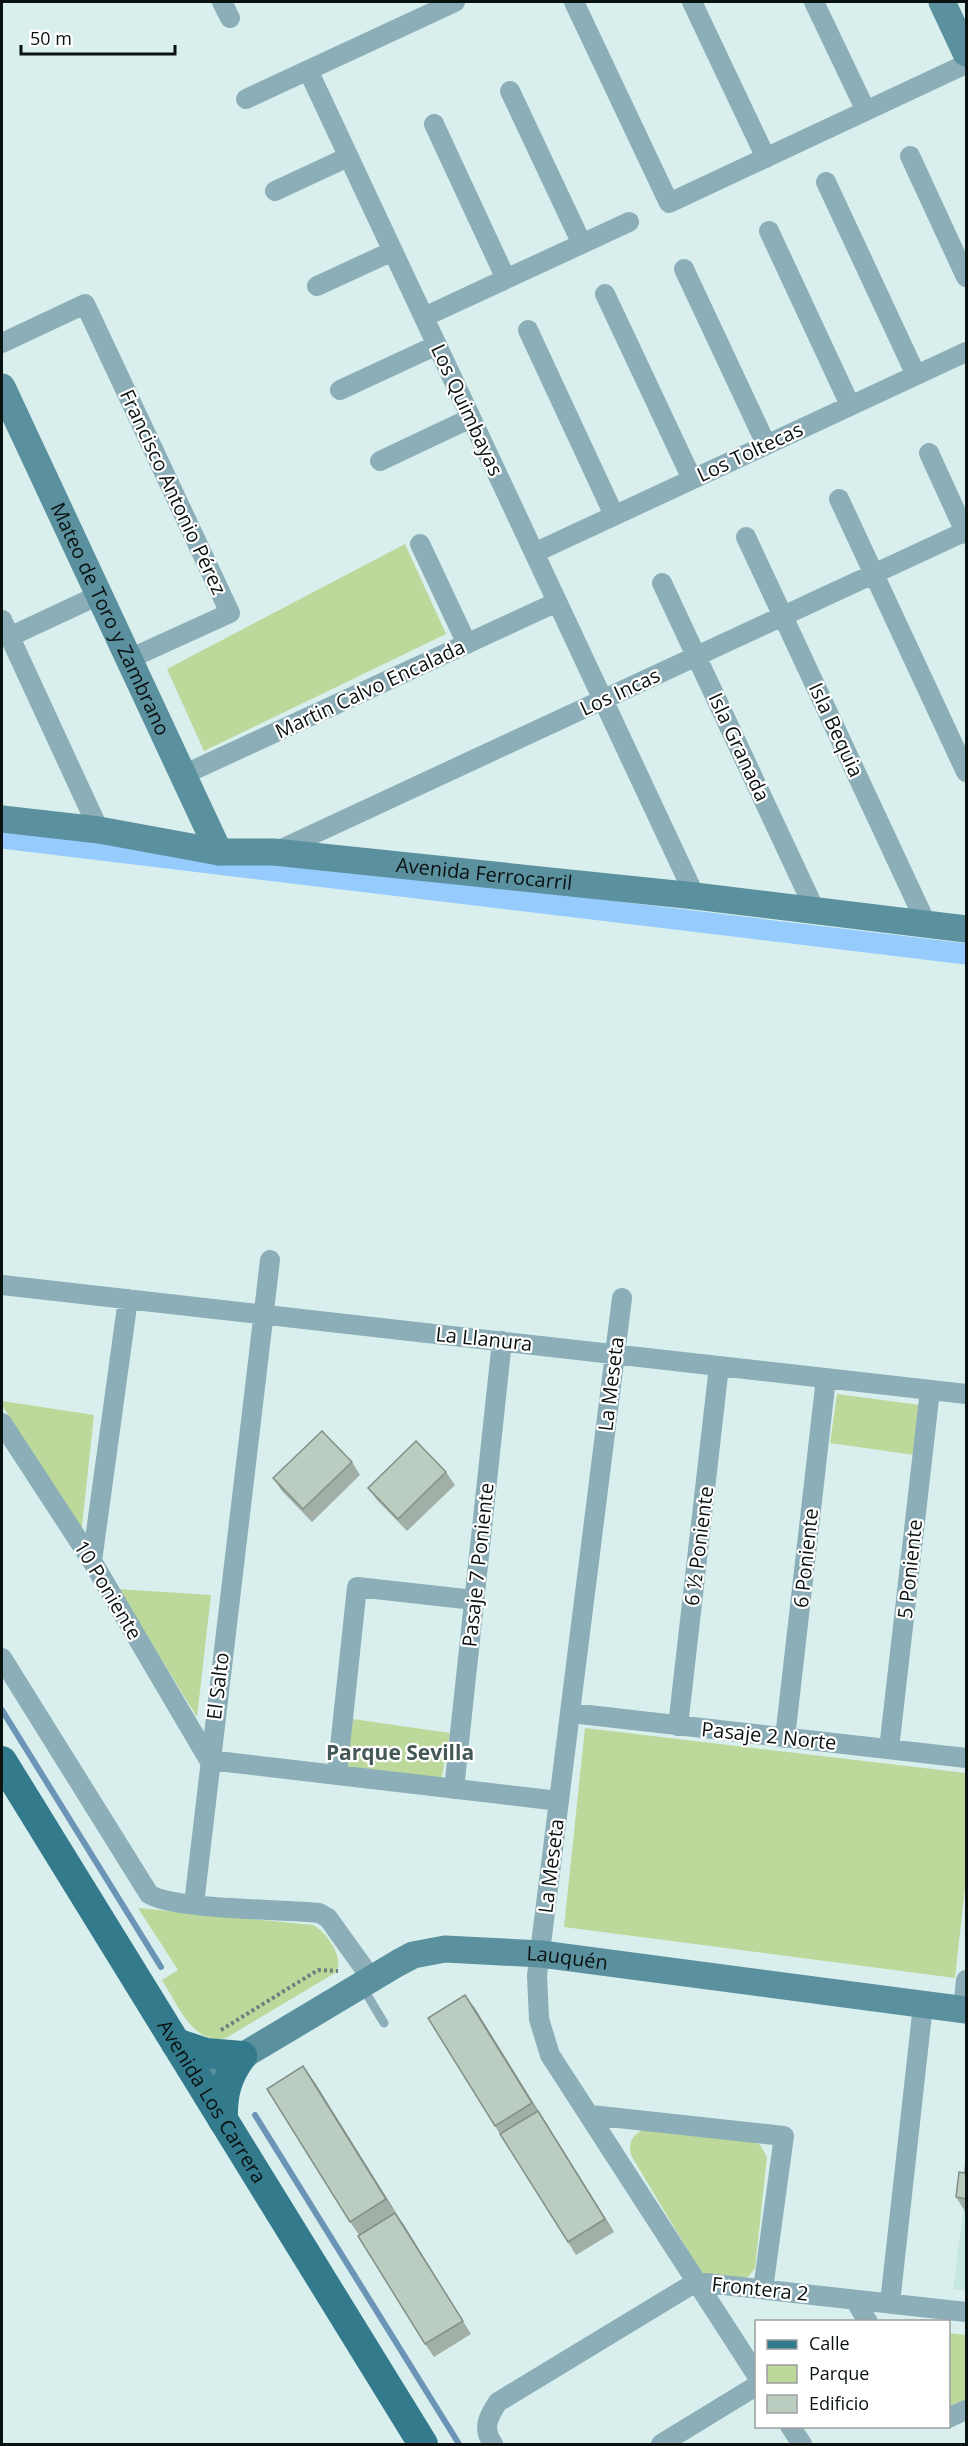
<svg xmlns="http://www.w3.org/2000/svg" width="968" height="2446" font-family="'Open Sans',sans-serif">
<style>
.built{fill:#c7e7e3}
.green{fill:#bcd89a}
.lines{fill:none;stroke-linecap:round;stroke-linejoin:round}
.stream{stroke:#6c94b6;stroke-width:6}
.canal{stroke:#96cbfd;stroke-width:21}
.path{stroke:#6f7e7c;stroke-width:4;stroke-dasharray:3 3;stroke-linecap:butt}
.lane{stroke:#8baeb8;stroke-width:9}
.street{stroke:#8baeb8;stroke-width:20}
.secondary{stroke:#5b909f;stroke-width:27}
.primary{stroke:#337a8d;stroke-width:30}
.wall{fill:#a1afa6}
.shaded-wall{fill:#838f87}
.building{fill:#bbccc1;stroke:#838f87;stroke-width:1.5}
.labels{text-anchor:middle;stroke-width:4.5;stroke-linejoin:round;paint-order:stroke}
.street-label{font-size:20px;fill:#0a1211;stroke:#fff}
.neighbourhood-label{font-size:21px;font-weight:bold;fill:#445855;stroke:#fff}
</style>
<rect width="100%" height="100%" fill="#d9efed"/>
<!-- built -->
<path class="built" d="M966,2188v103l-13,-2z"/>
<!-- green -->
<path class="green" d="M405,544l41,90 -242,117 -37,-82z
M837,1394l83,11 -6,50 -84,-12z
M2,1401l92,14 -13,120 -79,-130z
M118,1589l93,6 -14,122z
M353,1719l97,14 -9,48 -94,-13z
M585,1728l381,45v105l-11,100 -391,-51z
M138,1908l175,17c14,7 33,35 22,48l-109,65c-33,8 -49,-35 -64,-58l16,-10z
M645,2129l110,13 5,3 7,12 -12,111 -6,8 -4,3 -36,-1 -8,-6 -69,-115c-5,-13 0,-23 13,-28z
M948,2333l18,2v67l-18,10z"/>
<g class="lines">
<!-- stream -->
<path class="stream" d="M2,1710l159,257
M255,2115l204,329"/>
<!-- canal -->
<path class="canal" d="M2,838l964,116"/>
<!-- path -->
<path class="path" d="M221,2030l97,-60 20,1"/>
<!-- lane -->
<path class="lane" d="M363,1988l21,35"/>
<!-- street -->
<path class="street" d="M222,2l8,16
M574,2l95,201 297,-139
M692,2l74,156
M814,2l52,109
M308,70l387,826
M510,91l72,153
M246,99l209,-97
M434,124l72,155
M910,156l56,121
M826,182l90,193
M275,191l73,-34
M769,231l81,174
M684,269l82,175
M317,286l76,-35
M605,294l87,185
M424,317l205,-95
M528,330l86,185
M2,343l83,-39 145,309 -101,46
M340,390l97,-45
M929,453l37,81
M380,461l91,-43
M839,499l127,273
M746,537l180,386
M420,544l47,100
M534,553l432,-201
M662,583l153,327
M2,620l97,210
M9,637l90,-42
M183,775l374,-173
M275,852l691,-321
M2,1285l964,109
M622,1298l-85,678 2,43 11,36 206,319
M2,1423l90,138 117,199 350,41
M92,1561l36,-262
M2,1658l147,236c24,16 135,15 170,19l9,5 43,60
M571,1713l395,45
M678,1726l41,-360
M785,1738l41,-360
M889,1749l41,-359
M337,1775l20,-188 117,13
M454,1789l48,-448
M194,1904l76,-644
M963,2010l3,-30
M591,2115l193,21 -21,153
M855,2300l13,22
M890,2303l33,-298
M948,2418l18,-8
M790,2426l12,18
M493,2444c-11,-16 -5,-27 5,-42l198,-120 270,30
M661,2444l95,-58"/>
<!-- secondary -->
<g class="secondary">
<path d="M942,2l24,51"/>
<path id="s1" d="M2,387l217,465"/>
<path id="s2" d="M2,819l97,11 120,22h55l421,44 271,33"/>
<path id="s3" d="M199,2082l199,-119 15,-8 32,-6 96,5 425,56"/>
</g>
<!-- primary -->
<g class="primary">
<path id="s4" d="M2,1761l421,683"/>
<path d="M176,2043l30,10 36,3"/>
<path d="M223,2120c-1,-25 4,-44 19,-64"/>
</g>
</g>
<!-- wall -->
<path class="wall" d="M352,1462l8,13 -48,47 -30,-31 -9,-13z
M446,1472l9,13 -48,46 -30,-31 -9,-12z
M474,2007l140,225 -38,23 -81,-129z
M303,2066l12,17 156,251 -37,23 -9,-13 -66,-109 -9,-13z
M966,2158v55l-10,-16 9,-24z"/>
<!-- shaded-wall -->
<path class="shaded-wall" d="M465,1995l9,12 67,109 -9,-13z
M303,2066l12,17 83,133 -12,-17z
M538,2111l8,12 68,109 -9,-13z
M395,2213l9,12 67,109 -8,-13z"/>
<!-- building -->
<path class="building" d="M322,1431l30,31 -49,47 -30,-31z
M416,1441l30,31 -48,47 -30,-31z
M465,1995l67,108 -37,23 -67,-108z
M303,2066l83,133 -36,23 -83,-133z
M538,2111l67,108 -37,23 -68,-108z
M966,2158v41l-10,-2 3,-25 6,1z
M395,2213l68,108 -38,23 -67,-108z"/>
<g class="labels">
<!-- street labels -->
<g class="street-label">
<text transform="translate(467 410) rotate(65)" y="7">Los Quimbayas</text>
<text transform="translate(750 452) rotate(-25)" y="7">Los Toltecas</text>
<text transform="translate(173 492) rotate(65)" y="7">Francisco Antonio Pérez</text>
<text dy="7" stroke="none"><textPath href="#s1" startOffset="256">Mateo de Toro y Zambrano</textPath></text>
<text transform="translate(370 689) rotate(-25)" y="7">Martin Calvo Encalada</text>
<text transform="translate(620 692) rotate(-25)" y="7">Los Incas</text>
<text transform="translate(836 730) rotate(65)" y="7">Isla Bequia</text>
<text transform="translate(739 747) rotate(65)" y="7">Isla Granada</text>
<text dy="7" stroke="none"><textPath href="#s2" startOffset="486">Avenida Ferrocarril</textPath></text>
<text transform="translate(484 1339) rotate(6)" y="7">La Llanura</text>
<text transform="translate(611 1384) rotate(-83)" y="7">La Meseta</text>
<text transform="translate(699 1546) rotate(-83)" y="7">6 ½ Poniente</text>
<text transform="translate(806 1558) rotate(-84)" y="7">6 Poniente</text>
<text transform="translate(478 1565) rotate(-84)" y="7">Pasaje 7 Poniente</text>
<text transform="translate(910 1569) rotate(-84)" y="7">5 Poniente</text>
<text transform="translate(108 1590) rotate(59)" y="7">10 Poniente</text>
<text transform="translate(218 1686) rotate(-83)" y="7">El Salto</text>
<text transform="translate(769 1736) rotate(6)" y="7">Pasaje 2 Norte</text>
<text transform="translate(551 1866) rotate(-83)" y="7">La Meseta</text>
<text dy="7" stroke="none"><textPath href="#s3" startOffset="404">Lauquén</textPath></text>
<text dy="7" stroke="none"><textPath href="#s4" startOffset="400">Avenida Los Carrera</textPath></text>
<text transform="translate(760 2289) rotate(6)" y="7">Frontera 2</text>
</g>
<!-- neighbourhood labels -->
<g class="neighbourhood-label">
<text x="400" y="1760">Parque Sevilla</text>
</g>
</g>
<!-- border -->
<rect width="968" height="2446" fill="none" stroke="#0a1211" stroke-width="6"/>
<!-- legend -->
<rect x="755" y="2320" width="195" height="108" fill="#ffffff" stroke="#9da0a0" stroke-width="1.5"/>
<rect x="767" y="2340" width="30" height="9" fill="#337a8d" stroke="#9da0a0" stroke-width="1.5"/>
<text x="809" y="2350" font-size="18" fill="#0a1211">Calle</text>
<rect x="767" y="2365" width="30" height="18" fill="#bcd89a" stroke="#9da0a0" stroke-width="1.5"/>
<text x="809" y="2380" font-size="18" fill="#0a1211">Parque</text>
<rect x="767" y="2395" width="30" height="18" fill="#bbccc1" stroke="#9da0a0" stroke-width="1.5"/>
<text x="809" y="2410" font-size="18" fill="#0a1211">Edificio</text>
<!-- scale -->
<path d="M21 45v9h154v-9" fill="none" stroke="#0a1211" stroke-width="3"/>
<text x="30" y="45" font-size="18" fill="#0a1211" stroke="#ffffff" stroke-width="4.5" paint-order="stroke">50 m</text>
</svg>
